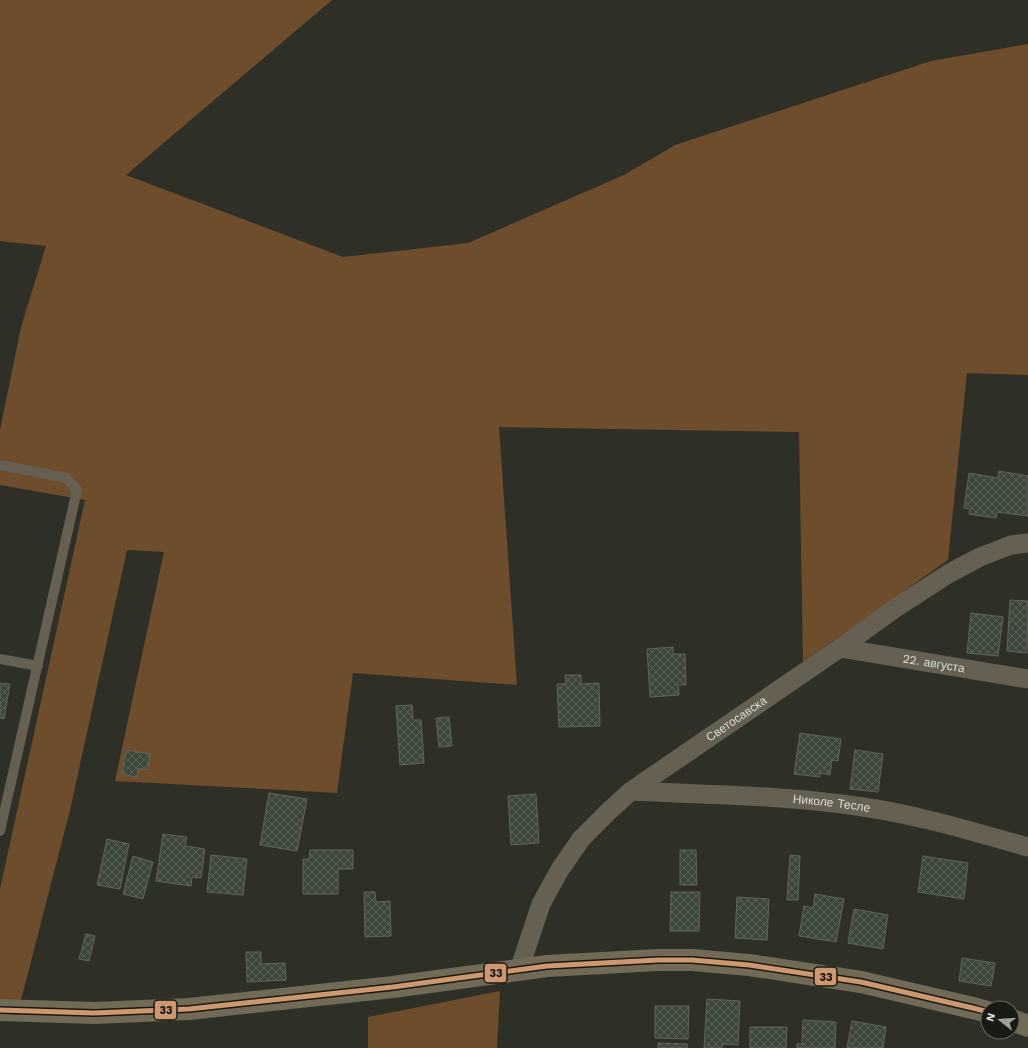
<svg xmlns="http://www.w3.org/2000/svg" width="1028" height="1048" font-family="'Work Sans',sans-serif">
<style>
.green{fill:#6d4d2b}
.building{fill:url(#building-cross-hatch);stroke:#61645e}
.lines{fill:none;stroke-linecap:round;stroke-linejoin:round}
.lane{stroke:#656051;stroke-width:10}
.street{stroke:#656051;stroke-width:19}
.secondary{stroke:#706a57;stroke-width:22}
.bus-1-casing{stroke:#191a13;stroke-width:8}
.bus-1{stroke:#cd976f;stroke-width:5}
.labels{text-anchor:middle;stroke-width:3;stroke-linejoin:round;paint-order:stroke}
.street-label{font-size:12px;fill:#dbded4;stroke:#191a13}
.line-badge{stroke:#191a13;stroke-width:1.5}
.pale-badge-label{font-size:11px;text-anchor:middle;font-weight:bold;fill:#111}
</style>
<defs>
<pattern id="building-cross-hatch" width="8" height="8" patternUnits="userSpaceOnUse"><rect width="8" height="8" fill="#3c473a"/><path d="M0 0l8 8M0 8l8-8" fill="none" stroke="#586156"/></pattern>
</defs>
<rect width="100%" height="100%" fill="#2e3028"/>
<!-- green -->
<path class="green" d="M0,0h332l-206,175 217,82 125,-14 156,-68 51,-30 256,-84 97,-17v331l-61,-2 -19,187 -145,102 -4,-230 -300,-5 18,258 -164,-12 -16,120 -222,-12 49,-229 -37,-2 -57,260 -50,194 -20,-4v-111l85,-389 -85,-15v-55l21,-103 25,-81 -46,-5z
M500,991l-3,57h-129v-31z"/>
<!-- building -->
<path class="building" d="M999,471l29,5v40l-31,-4 -1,6 -27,-4 1,-5 -6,-1 5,-35 29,5z
M1010,600l18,1 -1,52 -20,-2z
M971,613l32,4 -5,39 -31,-3z
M673,647v7h12l1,31h-8l1,10 -29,2 -3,-48z
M565,675h16v9l18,-1 1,43 -41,1 -2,-43h9z
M0,683l10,1 -6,35 -4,-1z
M412,705l1,15h8l3,43 -24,2 -4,-59z
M449,717l3,29 -13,1 -3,-29z
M800,733l41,6 -3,22 -6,-1 -2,15 -10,-2v4l-26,-3z
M126,750l24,4 -3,16 -9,-2 -1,9 -15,-3z
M855,750l28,4 -5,38 -28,-3z
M269,793l38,6 -10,52 -37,-6z
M536,794l3,49 -28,2 -3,-49z
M163,834l24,3 -2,9 20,3 -4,29 -9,-1 -1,9 -35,-5z
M107,839l22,5 -9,45 -23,-4z
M310,850h43v19h-15v25h-35v-35h6z
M680,850h16l1,35h-17z
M211,855l36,4 -4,36 -36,-3z
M790,855l10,1 -2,44h-11z
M133,856l20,6 -10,37 -20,-5z
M923,856l45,7 -4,36 -46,-7z
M364,892h11l1,10 14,-1 1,35 -26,1z
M671,892h29l-1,39h-29z
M815,894l29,5 -8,43 -37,-6 5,-30 9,2z
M737,897l32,2 -2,41 -32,-2z
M854,909l34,6 -5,34 -35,-6z
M86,934l9,2 -6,25 -10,-2z
M246,952h15v12l24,-1 1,17 -39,2z
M962,958l33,5 -4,23 -32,-5z
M707,999l33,2 -2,44 -16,-1v4h-18z
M655,1006h34l-1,33 -33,-1z
M803,1020l33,2 -1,26h-38v-4h5z
M852,1021l34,6 -3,21h-36z
M750,1027h37l-1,21h-36z
M658,1043l29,1v4h-29z"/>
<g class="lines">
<!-- lane -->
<path class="lane" d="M0,465l66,13 11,12 -77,341
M0,659l38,7"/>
<!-- street -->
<g class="street">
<path id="s1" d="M840,648l188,31"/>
<path id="s2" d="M631,791c78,4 156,4 232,16 56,8 111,25 165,40"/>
<path id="s3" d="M519,970l22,-66 18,-33 22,-32 28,-28 22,-20 209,-143 54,-39 54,-35 32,-17 31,-12 17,-2"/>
</g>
<!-- secondary -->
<path class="secondary" d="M0,1010l94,3 95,-4 204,-22 154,-21 111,-6h34l57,5 112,17 116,27 11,3
M1012,1020l16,6"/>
<defs>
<path id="bus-1" d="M0,1010l94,3 95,-4 204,-22 154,-21 111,-6h34l57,5 112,17 116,27 11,3"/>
</defs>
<!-- bus-1 casing -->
<use href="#bus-1" class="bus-1-casing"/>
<!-- bus-1 -->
<use href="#bus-1" class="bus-1"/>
</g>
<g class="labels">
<!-- street labels -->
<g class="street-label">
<text dy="4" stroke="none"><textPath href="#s1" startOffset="95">22. августа</textPath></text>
<text dy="4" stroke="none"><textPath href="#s3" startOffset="343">Светосавска</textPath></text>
<text dy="4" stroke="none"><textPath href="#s2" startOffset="201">Николе Тесле</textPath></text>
</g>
</g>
<g class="line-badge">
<rect x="484" y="963" width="23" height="20" rx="4" fill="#cd976f"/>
<rect x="814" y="967" width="23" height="19" rx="4" fill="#cd976f"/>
<rect x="154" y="1000" width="23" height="20" rx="4" fill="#cd976f"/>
</g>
<g class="pale-badge-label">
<text x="496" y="977">33</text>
<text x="826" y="981">33</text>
<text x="166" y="1014">33</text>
</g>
<!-- north arrow -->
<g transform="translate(1000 1020) rotate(287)"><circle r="19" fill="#191a13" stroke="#676860"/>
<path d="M0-3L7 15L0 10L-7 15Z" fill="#9ea198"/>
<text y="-6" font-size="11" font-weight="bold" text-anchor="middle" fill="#dbded4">N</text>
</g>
</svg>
